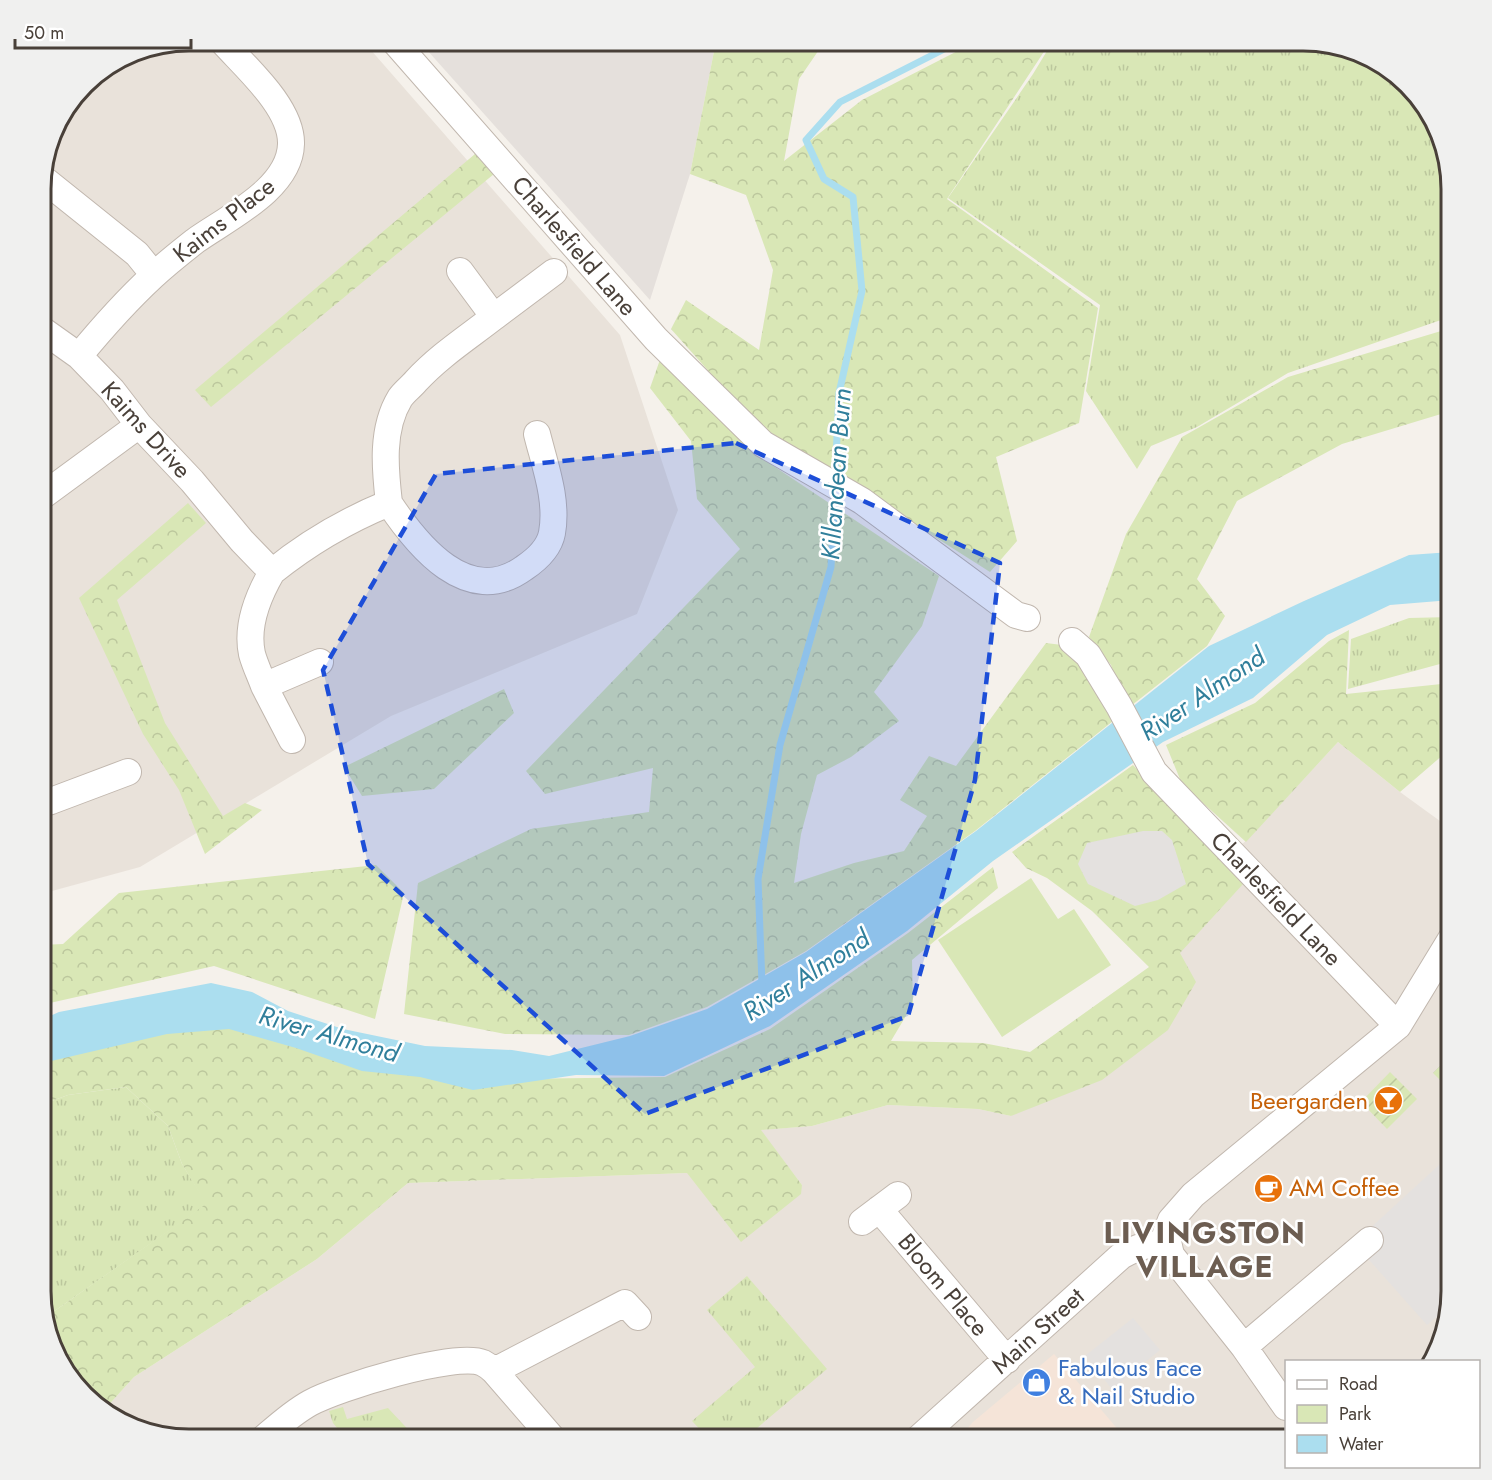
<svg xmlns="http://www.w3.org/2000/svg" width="1492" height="1480" font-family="Jost,sans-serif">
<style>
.residential{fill:#e9e2da}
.commercial{fill:#f5e4d8}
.industrial{fill:#e5e0dc}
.grass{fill:url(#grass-tufts)}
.forest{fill:url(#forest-crowns)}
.park{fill:#d9e7b6}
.garden{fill:url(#garden-furrows)}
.parking{fill:#e4e1df}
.water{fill:#abdeef}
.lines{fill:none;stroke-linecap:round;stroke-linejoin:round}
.stream{stroke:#abdeef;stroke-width:7}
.minor-casing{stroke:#c1b7ae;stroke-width:28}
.minor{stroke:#fff;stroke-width:26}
.marked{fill:#1d4ed8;fill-opacity:0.2;stroke:#1d4ed8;stroke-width:4.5;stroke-dasharray:12 8;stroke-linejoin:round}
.labels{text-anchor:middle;stroke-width:5;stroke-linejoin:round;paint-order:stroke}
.street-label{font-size:24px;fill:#494039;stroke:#fff}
.food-label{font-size:24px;fill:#c56008;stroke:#fff;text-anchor:end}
.shop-label{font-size:24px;fill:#366cbe;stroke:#fff;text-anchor:start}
.water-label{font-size:26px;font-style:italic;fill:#307f9b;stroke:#fff}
.district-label{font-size:30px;font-weight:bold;letter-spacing:1.5px;fill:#6c5d51;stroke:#fff}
.rim{fill:none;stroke:#494039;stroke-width:3}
</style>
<defs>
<pattern id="grass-tufts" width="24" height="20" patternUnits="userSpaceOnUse" patternTransform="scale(1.5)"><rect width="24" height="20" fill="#d9e7b6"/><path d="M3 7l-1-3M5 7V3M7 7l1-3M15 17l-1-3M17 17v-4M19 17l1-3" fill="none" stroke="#bcc79d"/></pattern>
<pattern id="forest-crowns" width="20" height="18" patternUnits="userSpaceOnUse" patternTransform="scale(1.5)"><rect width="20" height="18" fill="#d9e7b6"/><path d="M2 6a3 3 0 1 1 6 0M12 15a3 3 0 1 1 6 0" fill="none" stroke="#bcc79d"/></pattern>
<pattern id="garden-furrows" width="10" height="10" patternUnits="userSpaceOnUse" patternTransform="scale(1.5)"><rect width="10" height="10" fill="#d9e7b6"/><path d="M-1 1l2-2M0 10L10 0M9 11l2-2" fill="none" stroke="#bcc79d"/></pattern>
</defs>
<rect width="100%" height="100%" fill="#f5f1eb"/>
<!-- residential -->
<path class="residential" d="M189,41h174l257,294 58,175 -41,104 -246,102 -251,151 -99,27v-715l15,-56 35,-45 41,-26z
M1338,742l62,50 51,37v462l-11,57 -9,13 -145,1v77h-1097l-57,-11 -27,-19 29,-32 183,-118 91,-76 279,-10 115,12 -42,-55 52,-4 76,-21 90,4 33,7 168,-163 64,-70 -20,-22 26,-23z"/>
<!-- commercial -->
<path class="commercial" d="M1054,1354l72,85h-168l15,-17z"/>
<!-- industrial -->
<path class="industrial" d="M419,41h297l-26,133 -40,126z"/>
<!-- grass -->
<path class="grass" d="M1053,41h260l55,15 46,35 26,41 11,56v130l-10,2 -153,53 -91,54 -46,19 -14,23 -51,-78 14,-86 -152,-107 85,-124z
M1451,617v47h-11l-92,25 3,-50 58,-21z
M126,1087l42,39 14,38 25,40 -161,113 -5,-25v-187l27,-10z
M747,1276l80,93 -83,70h-35l-17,-18 63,-54 -48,-57z
M343,1407l4,12 41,-11 29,31h-71l-13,-16 -4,-12z"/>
<!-- forest -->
<path class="forest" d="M716,41h109l-26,38 -15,82 78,-61 115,-59h74l-104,158 151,109 -19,115 -83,34 21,84 -27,31 -236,-150 -83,-93 15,-29 73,50 14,-80 -27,-75 -56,-21z
M475,154l19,20 -283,233 -16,-17z
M1451,328v83l-109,33 -105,57 -40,78 28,37 -18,30 -80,63 -16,-44 -22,-28 37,-103 56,-97 106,-60z
M662,354l110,111 167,111 -17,50 -48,66 25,29 -48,36 -34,18 -16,59 -7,49 60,-20 50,-12 23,-35 -27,-16 29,-44 27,10 90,-123 24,3 43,75 -138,110 -169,120 -99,56 -78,28 -124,-1 -101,-20 14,-131 113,-54 118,-17 4,-44 -108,26 -19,-23 214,-222 -43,-50 -6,-58 -41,-53z
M188,503l18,20 -89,77 48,123 58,93 22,-13 17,7 -57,44 -26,-64 -36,-56 -64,-136z
M1349,630l-3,64 105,-11v65l-51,44 -62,-50 -92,100 -64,-58 -16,-39 89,-42 74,-62z
M504,689l10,24 -80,76 -72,7 -18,-29z
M1133,765l111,118 -64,70 16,29 -28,48 -66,50 -91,36 -33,-7 -90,-4 -76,21 -51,4 41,55 -1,9 -60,48 -54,-69 -279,10 -91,76 -183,118 -29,32 -27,-20 -26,-41 -6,-31 160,-113 -24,-40 -14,-38 -42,-39 -58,8 -27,10v-49l125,-34 202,22 140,35 157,-2 105,-48 138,-96 85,-66 5,21 -86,72 1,44 -22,37 92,2 47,9 119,-85 -57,-56 -45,-33 -21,-10 -14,-16z
M376,865l28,28 -29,126 -161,-53 -173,39v-60l22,-1 56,-51z"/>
<!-- park -->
<path class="park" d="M1031,878l27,41 16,-10 37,56 -109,72 -64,-97z"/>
<!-- garden -->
<path class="garden" d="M1451,1055v36l-18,-18z
M1390,1072l27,27 -30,30 -26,-27z"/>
<!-- parking -->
<path class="parking" d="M1143,831h19l10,9 14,44 -28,16 -23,6 -47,-22 -10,-20 9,-21z
M1451,1154v137l-2,15 -22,19 -73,-82z
M1133,1318l27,32 -48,39 -27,-33z"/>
<!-- water -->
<path class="water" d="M1451,552v48l-61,5 -63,30 -74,63 -90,44 -170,119 -86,70 -137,95 -106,50 -88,-1 -103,15 -53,-13 -58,-6 -66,-23 -67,-19 -62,5 -120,28 -6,3v-45l18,-8 152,-29 41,9 36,19 55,18 82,17 87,4 37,6 81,-20 77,-27 99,-57 170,-121 233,-185 95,-45 105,-46z"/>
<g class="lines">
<!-- stream -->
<path class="stream" d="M835,480l4,-87 23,-102 -9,-94 -29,-18 -18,-39 34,-38 120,-61
M762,984l-4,-105 22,-134 51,-178 4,-76"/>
<defs>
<path id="minor" d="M394,41l262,298 107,105 99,57 154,114 11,3
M41,177l96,77 17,21
M494,317l60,-45
M41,329l38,27 33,34 27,35 53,56 50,60 30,31c37,-30 73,-51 117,-69 -4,-34 -8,-74 11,-105 4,-6 11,-11 16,-17 23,-25 51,-43 78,-64l-34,-46
M79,356c23,-28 47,-55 74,-80 13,-12 28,-24 42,-35 32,-23 95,-52 96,-97 1,-37 -46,-77 -69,-103
M41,497l98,-72
M389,503c28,42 79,106 135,65 12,-8 25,-19 28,-35 6,-33 -7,-67 -15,-99
M272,572c-14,24 -26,54 -20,82 3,11 8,21 12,32l56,-24
M1072,641l16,14 31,51 35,66 244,254
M264,686l28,54
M41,804l10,-3 77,-29
M879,1209l128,151
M862,1222l36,-27
M1244,1347l126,-107
M1286,1407l-42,-60 -73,-92 -5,-22 5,-13 22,-25 205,-169 53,-87
M263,1439c15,-13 29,-26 47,-36 27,-15 146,-52 173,-40 4,2 8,5 11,8
M553,1439l-59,-68 131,-68 13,14
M918,1439l203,-183c16,-9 28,-13 47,-12"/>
</defs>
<!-- minor casing -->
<use href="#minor" class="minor-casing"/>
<!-- minor -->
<use href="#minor" class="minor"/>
</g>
<!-- marked area -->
<path class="marked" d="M736,443l264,120 -25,217 -67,236 -263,98 -277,-250 -45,-194 113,-196z"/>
<!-- icons -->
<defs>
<symbol id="bar-disc" viewBox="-11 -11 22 22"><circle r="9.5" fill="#e8710a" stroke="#fff"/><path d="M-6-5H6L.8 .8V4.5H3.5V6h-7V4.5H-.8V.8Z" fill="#fff"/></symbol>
<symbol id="cafe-disc" viewBox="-11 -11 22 22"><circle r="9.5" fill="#e8710a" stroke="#fff"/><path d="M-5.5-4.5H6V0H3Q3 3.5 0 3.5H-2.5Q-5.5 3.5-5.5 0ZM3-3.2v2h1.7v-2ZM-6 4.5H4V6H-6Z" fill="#fff"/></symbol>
<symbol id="shop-disc" viewBox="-11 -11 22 22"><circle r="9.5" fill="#3f7fe0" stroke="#fff"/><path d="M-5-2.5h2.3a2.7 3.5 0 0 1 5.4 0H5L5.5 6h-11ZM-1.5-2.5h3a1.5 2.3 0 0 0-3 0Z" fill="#fff"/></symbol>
</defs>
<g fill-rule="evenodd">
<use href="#bar-disc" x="1372" y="1084" width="33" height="33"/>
<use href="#cafe-disc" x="1252" y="1172" width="33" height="33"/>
<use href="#shop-disc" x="1020" y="1366" width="33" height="33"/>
</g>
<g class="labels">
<!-- street labels -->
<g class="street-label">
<text transform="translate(224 220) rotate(-38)" y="8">Kaims Place</text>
<text transform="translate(574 246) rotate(49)" y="8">Charlesfield Lane</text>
<text transform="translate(146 430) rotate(48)" y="8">Kaims Drive</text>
<text transform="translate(1276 899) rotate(46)" y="8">Charlesfield Lane</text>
<text transform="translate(943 1285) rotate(50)" y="8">Bloom Place</text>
<text transform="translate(1038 1331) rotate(-42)" y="8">Main Street</text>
</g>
<!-- food labels -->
<g class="food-label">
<text x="1368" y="1109">Beergarden</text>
<text x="1289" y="1196" text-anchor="start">AM Coffee</text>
</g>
<!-- shop labels -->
<g class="shop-label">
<text x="1058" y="1376">Fabulous Face<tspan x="1058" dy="28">&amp; Nail Studio</tspan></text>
</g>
<!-- water labels -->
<g class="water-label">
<text transform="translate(836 474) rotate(-86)" y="9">Killandean Burn</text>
<text transform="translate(1202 694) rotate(-34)" y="9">River Almond</text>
<text transform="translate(806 975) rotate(-33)" y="9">River Almond</text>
<text transform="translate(329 1034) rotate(16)" y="9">River Almond</text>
</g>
<!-- district labels -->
<g class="district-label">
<text x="1205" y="1243">LIVINGSTON<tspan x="1205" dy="34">VILLAGE</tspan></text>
</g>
</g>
<!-- crop -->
<path d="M0 0H1492V1480H0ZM189 51H1303A138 138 0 0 1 1441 189V1291A138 138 0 0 1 1303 1429H189A138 138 0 0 1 51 1291V189A138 138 0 0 1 189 51Z" fill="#f0f0ef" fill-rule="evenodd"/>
<path class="rim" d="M189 51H1303A138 138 0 0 1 1441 189V1291A138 138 0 0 1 1303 1429H189A138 138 0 0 1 51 1291V189A138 138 0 0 1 189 51Z"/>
<!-- legend -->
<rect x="1285" y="1360" width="195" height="108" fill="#ffffff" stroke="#b6b3b0" stroke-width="1.5"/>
<rect x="1297" y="1380" width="30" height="9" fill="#ffffff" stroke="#b6b3b0" stroke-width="1.5"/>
<text x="1339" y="1390" font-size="18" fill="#494039">Road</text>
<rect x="1297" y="1405" width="30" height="18" fill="#d9e7b6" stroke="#b6b3b0" stroke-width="1.5"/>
<text x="1339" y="1420" font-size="18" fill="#494039">Park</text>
<rect x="1297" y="1435" width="30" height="18" fill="#abdeef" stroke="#b6b3b0" stroke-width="1.5"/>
<text x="1339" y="1450" font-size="18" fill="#494039">Water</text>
<!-- scale -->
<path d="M15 39v9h176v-9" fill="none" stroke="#494039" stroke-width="3"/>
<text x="24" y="39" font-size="18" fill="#494039" stroke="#ffffff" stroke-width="4.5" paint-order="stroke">50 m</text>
</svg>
